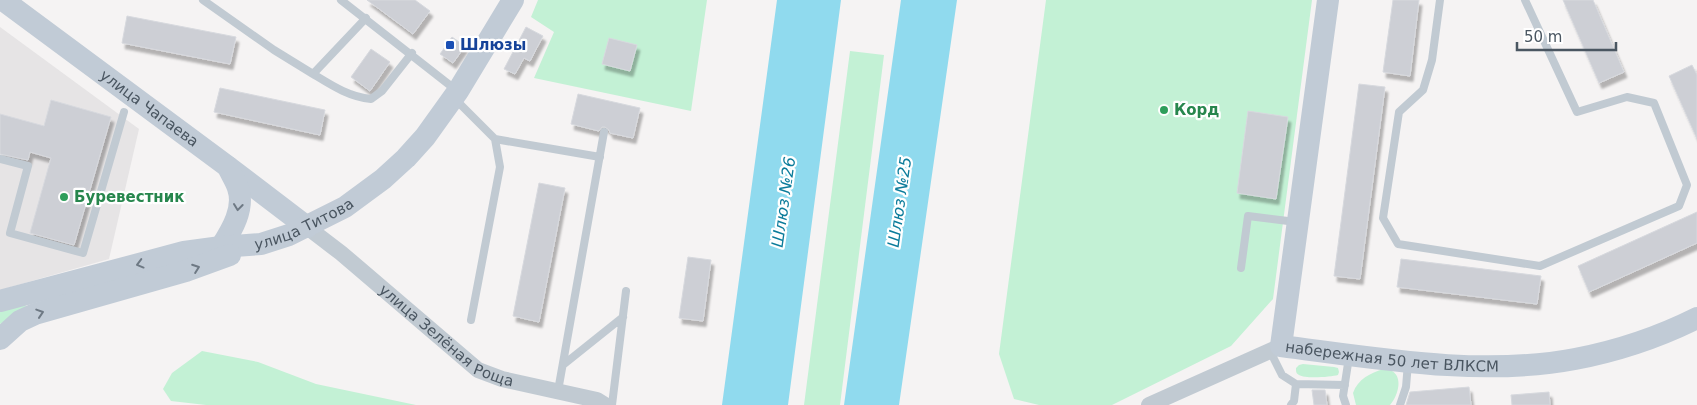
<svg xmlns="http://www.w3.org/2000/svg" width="1697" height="405" font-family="'DejaVu Sans',sans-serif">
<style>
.education{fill:#e6e4e5}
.green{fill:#c3f1d5}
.water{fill:#90daee}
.building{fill:#cdcfd5;stroke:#d7d9de;filter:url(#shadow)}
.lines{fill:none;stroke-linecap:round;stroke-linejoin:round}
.lane{stroke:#c1cad2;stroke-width:8}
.street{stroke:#c1cad2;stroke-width:16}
.secondary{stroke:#c1cbd6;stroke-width:22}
.oneway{stroke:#6e7984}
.transit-dot{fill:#1a4fb4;stroke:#fff;stroke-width:2}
.leisure-dot{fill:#2e9e5b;stroke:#fff;stroke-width:2}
.labels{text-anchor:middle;stroke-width:4.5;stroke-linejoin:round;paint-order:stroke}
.transit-label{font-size:15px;font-weight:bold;fill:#164399;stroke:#fff;text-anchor:start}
.street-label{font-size:15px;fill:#4a5661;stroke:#fff}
.leisure-label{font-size:15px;font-weight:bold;fill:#27864d;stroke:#fff;text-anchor:start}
.water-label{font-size:16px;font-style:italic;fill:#0c7c9b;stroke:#fff}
</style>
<defs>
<filter id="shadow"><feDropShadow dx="3" dy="5.5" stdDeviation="1" flood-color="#0004"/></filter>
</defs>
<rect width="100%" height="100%" fill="#f5f3f3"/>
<!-- education -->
<path class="education" d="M0,27l139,102 -30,130 -109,31z"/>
<!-- green -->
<path class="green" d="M538,0h169l-16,111 -157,-33 20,-46 -23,-15z
M1046,0h266l-39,299 -42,47 -119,59h-73l-25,-6 -15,-45z
M850,51l34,4 -44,350h-36z
M25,302l1,6 -26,16v-15z
M202,351l56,11 58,22 100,21h-210l-35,-4 -8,-12 9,-16z
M1303,364l31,3 4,1 1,4 -1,3c-7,2 -33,4 -39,0 -3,-2 -3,-3 -3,-7l3,-3z
M1384,369c3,0 6,1 8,2 12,7 5,26 -2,34h-34l-3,-12c5,-14 17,-20 31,-24z"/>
<!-- water -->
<path class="water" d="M777,0h64l-53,405h-66z
M901,0h56l-58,405h-55z"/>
<!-- building -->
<path class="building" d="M367,0h48l15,11 -17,23z
M1393,0h26l-9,76 -27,-4z
M1563,0h30l31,72 -25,11z
M127,16l109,21 -6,27 -108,-21z
M526,27l17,9 -13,25 -6,-3 -9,16 -11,-5z
M452,37l13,9 -12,17 -13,-9z
M609,38l28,7 -7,26 -28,-7z
M371,49l19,13 -20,29 -19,-14z
M1692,65l5,10v64l-28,-63z
M1359,84l26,3 -25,192 -26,-3z
M220,88l105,22 -5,25 -106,-23z
M578,94l62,14 -7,30 -23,-5 -1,-3 -4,-3h-3l-3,4 -28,-7z
M51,100l60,17 -37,128 -44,-12 21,-75 -21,-6 -2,8 -28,-6v-40l44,12z
M1248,111l40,6 -12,82 -39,-6z
M539,183l26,5 -26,134 -26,-6z
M1697,212v31l-108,49 -11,-26z
M688,257l23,3 -8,61 -24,-3z
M1401,259l140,17 -4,28 -140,-17z
M1469,387l2,18h-65l4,-13z
M1312,390h13l2,15h-13z
M1549,392l1,13h-38l-1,-10z"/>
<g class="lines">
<!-- lane -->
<path class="lane" d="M203,0l71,50 39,24 53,-56
M341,0l115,90
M1440,0l-8,60 -9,30 -24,22 -16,106 15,26 142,22 139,-60 8,-21 -33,-82 -27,-6 -50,15 -52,-112
M313,74c18,11 36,23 58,25l11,-8 30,-38
M455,99l40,40 5,28 -29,153
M495,139l105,18
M0,159l28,7 -18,67 73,20 41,-141
M1241,268l7,-52 48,6
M1270,351l12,24 14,9 49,1
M563,365l60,-48
M558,391l46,-259
M612,405l14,-114
M1291,405l3,-4 2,-17
M1346,405l-3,-9 6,-39
M1400,405l6,-18 2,-24"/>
<!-- street -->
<g class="street">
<path id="s1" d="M307,227l34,26 137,117 24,9 95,21 8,5"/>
<path d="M1149,405l132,-59"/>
</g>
<!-- secondary -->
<g class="secondary">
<path id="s2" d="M3,0l224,166 80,61"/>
<path id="s3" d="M1328,0l-47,346c94,12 200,31 294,13 42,-8 84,-22 122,-41"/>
<path d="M221,247c11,-17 24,-39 17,-59 -2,-7 -7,-14 -10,-21"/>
<path id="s4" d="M0,301l184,-49 37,-5 40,-3 28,-9 56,-28 38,-28 23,-21 19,-21 33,-46 55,-91"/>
<path d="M0,339l20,-18 15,-7 151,-43 44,-16"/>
</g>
</g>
<!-- one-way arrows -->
<defs><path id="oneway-chevron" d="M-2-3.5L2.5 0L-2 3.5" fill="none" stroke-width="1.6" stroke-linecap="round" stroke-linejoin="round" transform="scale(1.25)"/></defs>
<g class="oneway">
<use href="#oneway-chevron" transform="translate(238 207) rotate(97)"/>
<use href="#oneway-chevron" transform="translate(140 264) rotate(165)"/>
<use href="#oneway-chevron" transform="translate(196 268) rotate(-20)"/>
<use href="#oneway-chevron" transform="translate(40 313) rotate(-18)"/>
</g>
<!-- markers -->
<rect class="transit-dot" x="445" y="40" width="10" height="10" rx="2.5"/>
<g class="leisure-dot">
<circle cx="1164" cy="110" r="5"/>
<circle cx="64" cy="197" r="5"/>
</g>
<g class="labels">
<!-- transit labels -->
<g class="transit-label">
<text x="460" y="50">Шлюзы</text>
</g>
<!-- street labels -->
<g class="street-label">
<text dy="5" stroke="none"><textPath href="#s2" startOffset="182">улица Чапаева</textPath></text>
<text dy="5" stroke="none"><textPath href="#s4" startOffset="315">улица Титова</textPath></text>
<text dy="5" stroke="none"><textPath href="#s1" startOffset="178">улица Зелёная Роща</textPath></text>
<text dy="5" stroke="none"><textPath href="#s3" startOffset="461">набережная 50 лет ВЛКСМ</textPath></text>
</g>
<!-- leisure labels -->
<g class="leisure-label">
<text x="1174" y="115">Корд</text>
<text x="74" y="202">Буревестник</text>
</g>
<!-- water labels -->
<g class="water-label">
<text transform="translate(783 202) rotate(-82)" y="6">Шлюз №26</text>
<text transform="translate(899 202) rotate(-82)" y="6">Шлюз №25</text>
</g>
</g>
<!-- scale -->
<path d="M1517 42v8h99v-8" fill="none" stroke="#4a5661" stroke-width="2.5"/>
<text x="1524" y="42" font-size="15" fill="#4a5661" stroke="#ffffff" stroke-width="4" paint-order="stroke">50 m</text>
</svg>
